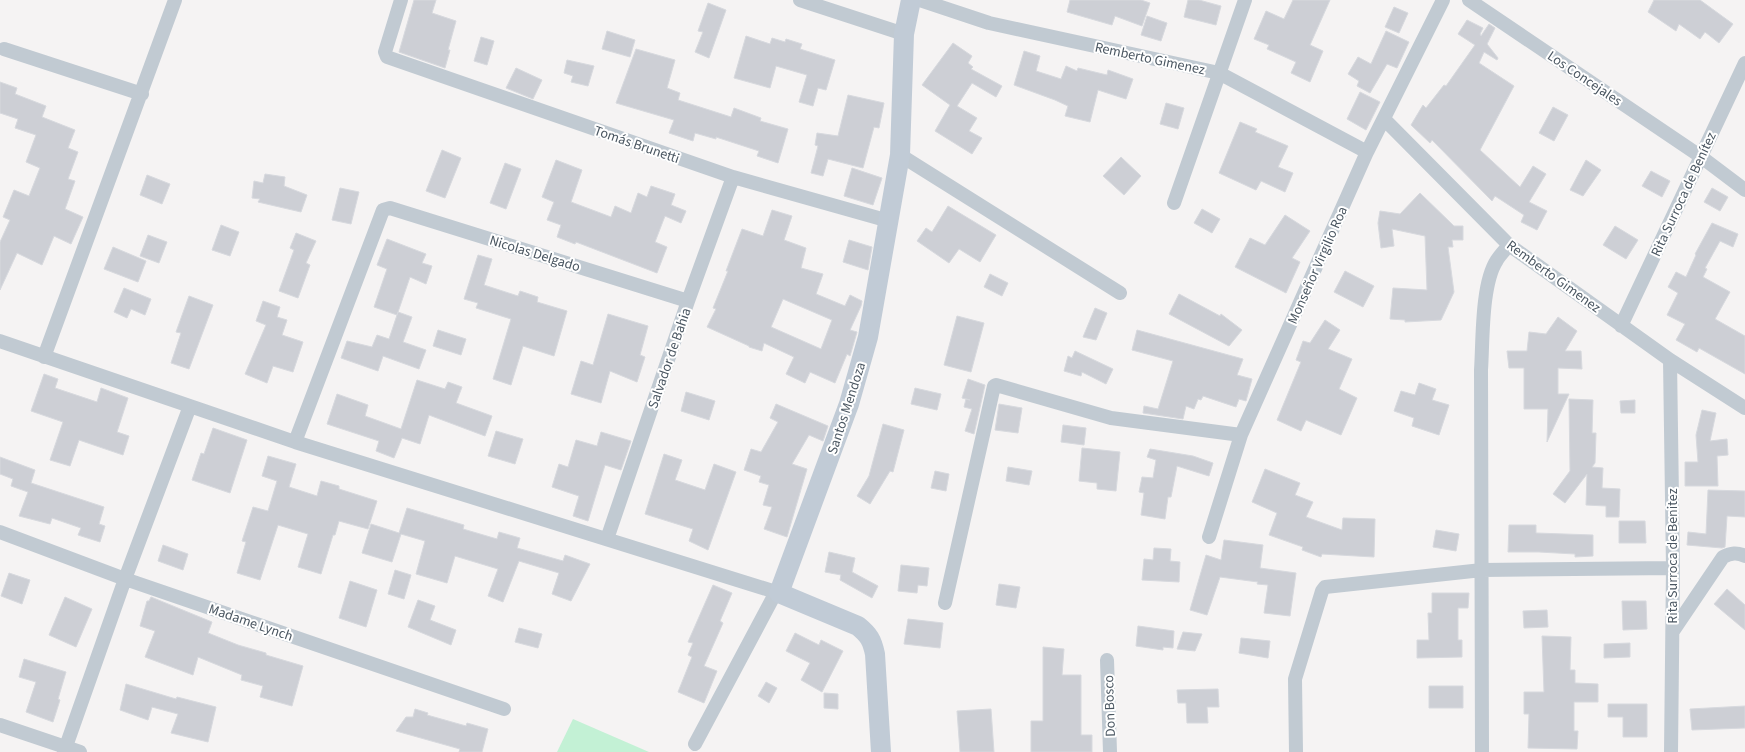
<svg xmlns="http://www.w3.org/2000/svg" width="1745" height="752" font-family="'Source Sans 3',sans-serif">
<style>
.green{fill:#c3f1d5}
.building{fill:#cdcfd5;stroke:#d7d9de;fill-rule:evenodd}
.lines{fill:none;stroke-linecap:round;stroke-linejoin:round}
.street{stroke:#c1cad2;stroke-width:14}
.secondary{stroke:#c1cbd6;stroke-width:20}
.labels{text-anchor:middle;stroke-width:4;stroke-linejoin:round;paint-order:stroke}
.street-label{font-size:14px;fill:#4a5661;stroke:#fff}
</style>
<rect width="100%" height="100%" fill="#f5f3f3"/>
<!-- green -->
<path class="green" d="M573,719l76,33h-92z"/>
<!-- building -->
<path class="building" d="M414,0h22l-4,13 24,8 -8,29h2l-5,18 -46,-16z
M1070,0h71l9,3 -8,23 -27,-10 -3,9 -45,-13z
M1188,0h11l22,6 -5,19 -32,-8z
M1293,0h37l-20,45 13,6 -13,31 -19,-9 5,-11 -29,-13 2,-4 -15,-6 12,-28 18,8z
M1654,0h46l33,24 -14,19 -14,-11 -5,7 -21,-15 -3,7 -28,-19z
M708,3l18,7 -17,48 -14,-6 8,-20 -5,-1z
M1394,7l14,6 -9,20 -14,-6z
M1147,16l20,7 -6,18 -20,-6z
M1467,20l16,8 -3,6 1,2 8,-12 6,4 -8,16 11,14 -1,2 -13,-8 -5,11 35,23 -34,64 40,37 13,-21 13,8 -17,28 18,9 -10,19 -16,-8 3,-7 -29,-19 -3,5 -60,-61 -2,3 -19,-18 12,-20 3,3 18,-23 2,1 29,-41 -17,-11z
M607,31l28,9 -5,17 -28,-8z
M1386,31l23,11 -12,26 -10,-4 -17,29 -13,-7 2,-5 -11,-7 10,-17 13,7z
M746,36l24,8 2,-6 13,4 1,-3 16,5 -2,5 35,11 -9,30 -8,-2 -5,18 -14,-4 8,-27 -31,-9 -6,22 -36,-10z
M481,37l13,4 -7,24 -13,-4z
M953,43l19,13 -4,7 5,4 -2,2 31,17 -6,11 -24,-14 -15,23 20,12 -8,13 13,7 -10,16 -37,-23 15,-26 -28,-20z
M636,49l39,11 -8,28 13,5 -2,7 53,17 3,-9 27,10 -1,3 28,8 -10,34 -21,-7 2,-5 -43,-14v2l-21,-6 -2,8 -24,-8 5,-13 -58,-17z
M1024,51l16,5 -4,15 25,8 5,-13 11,5 1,-3 29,7 1,-5 25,9 -7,20 -28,-9 -8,32 -25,-6 3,-10 -13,-6 -41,-15z
M567,60l27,6 -6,20 -17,-4 2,-6 -9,-3z
M516,68l26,12 -9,19 -27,-11z
M0,82l17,6 -2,6 31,12 -4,11 33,13 -7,18 10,4 -10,27 7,2 -10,28 18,8 -12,27 -17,-8 -12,29 -25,-12 -17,37v-48l10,-22 -7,-3 11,-27 15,6 11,-28 -14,-6 10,-27 -21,-7 3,-9 -18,-6z
M1360,92l20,10 -14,28 -19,-11z
M848,95l36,8 -5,25 -5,-1 -11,41 -35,-9 -5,17 -12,-3 7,-27 -3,-1 2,-12 21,3z
M1166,103l18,5 -6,21 -18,-5z
M1553,107l15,8 -14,26 -15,-8z
M1240,122l17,7 -2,3 33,14 -10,21 15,6 -8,19 -24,-11 -5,9 -37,-17z
M442,150l19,8 -16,40 -19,-7z
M1121,157l20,19 -17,19 -21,-19z
M556,160l26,10 -11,32 40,15 4,-11 16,7 7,-20 9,4 4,-11 24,8 -4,11 15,6 -5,12 -16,-7 -10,26 12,5 -10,26 -81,-31 -1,2 -18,-7 4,-12 -14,-5 7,-18 -12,-5z
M1586,160l15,10 -18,26 -13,-6z
M505,163l16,6 -15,40 -16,-6z
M852,168l30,10 -9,27 -29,-9z
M1651,171l19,10 -8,16 -20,-11z
M265,174l20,3 -1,9 23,9 -6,17 -43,-10 2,-3 -8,-1 2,-17 9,2z
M147,175l23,9 -8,20 -22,-9z
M340,188l19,4 -8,32 -19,-4z
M1712,188l16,9 -8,14 -16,-9z
M1420,193l34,33h9v14h-11l1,7h-5l6,45 -13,28 -36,2v-2l-15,-1 3,-31 34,2 -2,-54 -33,-7 2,17 -13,2 -3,-25 2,-12 20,3z
M948,206l48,29 -16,27 -21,-13 -10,14 -32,-22 9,-13 6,4z
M1202,209l18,10 -8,14 -18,-10z
M772,210l20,6 -8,24 22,8 -5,20 22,6 -7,20 29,12 5,-11 12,6 -1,5 -11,24 7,2 -7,24 -3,-2 -12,29 -25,-11 -5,11 -19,-9 8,-17 -30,-14 -2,8 -13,-4v-1l-42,-19 9,-18 -3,-1 15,-37h-2l16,-42 21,7zM783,299l49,21 -11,29 -50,-22z
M1285,215l25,16 -18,27 8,4 -14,31 -51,-26 15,-29 15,7z
M1712,223l26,11 -5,13 -13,-6 -15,27 2,1 -4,8 27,15 -15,27 30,17v38l-46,-26 -2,4 -21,-12 9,-16 -18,-9 11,-22 -10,-6 8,-15 10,5 10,-22 -1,-1z
M221,225l18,7 -9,24 -18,-6z
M1615,226l23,14 -12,19 -23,-14z
M296,233l20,8 -10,22 4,2 -12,33 -19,-7 15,-41 -4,-2z
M148,235l19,7 -8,21 -19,-7z
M387,239l39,15 -4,9 10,3 -6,18 -16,-7 -13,38 -23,-8 13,-38 -10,-4z
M849,240l23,7 -4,23 -25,-8z
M113,247l33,14 -8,21 -34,-13z
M478,255l14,4 -8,26 34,11 2,-5 18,6 -1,5 30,9 -13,45 -31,-10 -12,39 -18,-6 18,-60 -35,-11 2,-5 -14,-4z
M1345,271l29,15 -11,21 -29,-15z
M990,274l18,9 -6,13 -18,-9z
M124,288l27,11 -6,16 -14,-6 -4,9 -13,-6z
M1179,294l41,22 1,-2 21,16 -13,16 -60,-32z
M189,296l24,9 -24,64 -18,-6 10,-30 -5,-1z
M263,301l17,6 -3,10 10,3 -5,15 21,7 -10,30 -20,-6 -6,17 -22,-9 21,-49 -10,-4z
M1095,308l12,5 -11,27 -13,-3z
M398,312l14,5 -9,25 23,8 -7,19 -36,-13 -5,15 -37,-13 6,-17 25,6 5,-12 12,4z
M608,314l40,12 -8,29 5,2 -8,25 -27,-11 -9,32 -30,-9 10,-33 12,4z
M957,316l27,7 -13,49 -27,-7z
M1558,317l19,14 -12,20h16l1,18 -24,-1v26h11l-22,48 1,-33h-24v-41h-15l-2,-17h20l2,-19 17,2z
M1325,320l15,10 -12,19 24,10 -13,30 18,9 -16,37 -35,-15 -5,11 -24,-11 24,-58 -5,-2 7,-19 7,2z
M438,330l28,9 -5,16 -28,-9z
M1137,330l106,29 -6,16 15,4 -6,22 -7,-2 -3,8 -33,-11 -2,4 -3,-1 -4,10 -8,-3 -3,13 -40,-6 1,-7 14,3 15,-48 -41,-11z
M1075,351l38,18 -7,15 -24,-12 -1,4 -17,-5 4,-15 4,2z
M44,374l14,5 -3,9 42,14 4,-14 27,10 -11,34 12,4 -6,19 -44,-15 -9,26 -20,-6 13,-38 -32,-11z
M968,379l17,6 -11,49 -9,-3 7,-22 -8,-2 2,-8 4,1 -8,-2z
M417,380l28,9 3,-7 14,5 -6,16 36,13 -7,20 -56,-21 -9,29 -18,-6 -8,20 -18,-7 3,-10 -52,-17 10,-30 31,11 -3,11 36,13z
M1419,383l17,6 -4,11 17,5 -10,30 -27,-9 2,-8 -20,-7 7,-20 14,4z
M915,388l26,6 -4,16 -26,-6z
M686,392l29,9 -6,19 -28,-9z
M1569,399l24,1 -1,33h4l-1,30 -3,4 11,1 -1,20 18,1 -1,28h-13v-11l-20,-1 1,-31 -22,29 -12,-9 17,-23z
M1635,400v13h-14l-1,-12z
M776,404l52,22 -5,15 -14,-6 -17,29 15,5 -20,68 -23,-8 8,-22 -9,-2 6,-20 -10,-3 2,-6 -17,-6 7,-21 10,3 17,-30 -8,-4z
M999,404l23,4 -4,25 -23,-3z
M1702,410l14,3 -6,28 17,-2 1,16 -11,1 1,30h-33v-24h13l-2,-27z
M883,424l21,6 -11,42 -3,-1 -20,33 -13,-8 12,-20z
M1063,425l23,3 -2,17 -23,-3z
M213,428l34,12 -17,53 -38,-13 9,-27 3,1z
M496,431l27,8 -8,25 -27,-8z
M601,432l30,9 -10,29 -16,-5 -17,56 -15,-5 6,-20 -27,-9 7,-23 9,3 8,-27 21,6z
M1082,448l38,4 -4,39 -19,-2v-6l-18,-2z
M1150,449l43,7 20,7 -4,13 -32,-10 -6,31h-3l-3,22 -24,-4 3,-22 -5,-1 3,-15 11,1 3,-18 -9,-3z
M664,454l18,6 -7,20 30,10 9,-26 22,8 -28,78 -19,-9 4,-12 -48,-15z
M268,456l28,8 -7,23 28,9 4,-15 18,5v3l38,12 -9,28 -29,-8 -4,14h-2l-12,39 -23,-7 10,-33 -30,-9 -18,55 -23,-7 9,-31 -4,-1 11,-34 15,4 9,-30 -15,-5z
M0,457l35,13 -4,13 73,24 -5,17 6,2 -5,16 -22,-7 3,-7 -29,-10 -2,6 -31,-8 9,-24 -17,-6 2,-7 -13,-5z
M1008,467l24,4 -3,14 -23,-4z
M1265,469l35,14 -5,12 18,7 -7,15 36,13 1,-12 32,1 -1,38 -52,-3 -1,3 -19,-7 1,-3 -34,-12 8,-22 -25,-11z
M935,471l14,3 -3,17 -15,-3z
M1708,490l37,1v26l-18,-1 -2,31 -3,1 -35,-3 1,-13 18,2z
M407,508l57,17 -1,4 34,10 2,-7 21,6 -3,10 46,13 2,-6 25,9 -19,37 -19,-7 7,-21 -40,-12 -16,41 -15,-6 10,-27 -43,-13 -8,27 -31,-9 9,-33 -24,-7 -9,28 -30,-9 9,-29 28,9z
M1619,521h26l1,22h-27z
M1509,525h27v8l57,2v21l-18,1v-3l-36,-2h-31z
M1436,530l23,4 -3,17 -23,-4z
M1224,540l39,5 -3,23 36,5 -6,43 -26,-3 4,-28 -11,-1 1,-2 -38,-5 -13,38 -17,-5 16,-55 15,5z
M163,545l25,9 -5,16 -25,-9z
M1154,548l17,1 -1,12 10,1 -1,20 -37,-2 2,-21 9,1z
M829,552l26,6 -3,14 26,14 -6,12 -32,-18 1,-5 -16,-3z
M901,565l28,3 -2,18 -9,-1 -1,8 -19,-2z
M395,570l16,5 -7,24 -16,-5z
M9,573l21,7 -8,24 -21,-8z
M350,581l27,9 -11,37 -27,-9z
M999,584l21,3 -4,21 -20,-3z
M713,585l19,8 -12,28 3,2 -19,43 13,5 -13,32 -26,-11 14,-35 -4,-2 5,-12 -5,-1z
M1727,589l18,16v25l-31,-26z
M1432,593h37l-1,15h-10v32h4v17l-45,1v-18h12l-1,-27h4z
M65,597l27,12 -16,38 -27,-12z
M151,597l61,25 -4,11 30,12 28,8v2l37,11 -11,40 -32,-9 3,-11 -22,-6 1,-5 -44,-18 -5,18 -48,-18 10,-26 -15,-5 7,-25h2z
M418,600l17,6 -5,14 26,10 -5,15 -43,-18z
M1622,601h24l1,28 -24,1z
M1547,610l1,17 -24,1 -1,-17z
M908,619l35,4 -3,25 -36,-4z
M1138,626l36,5 -1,17 -10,-1v3l-27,-4z
M519,628l23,6 -4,14 -23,-6z
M1183,632l19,2 -7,17 -18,-2z
M795,633l24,12 2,-5 22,11 -21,41 -21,-12 9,-17 -24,-12z
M1542,636l29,1 -1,33h5v13l23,1v18h-24v29h4l-1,18 -49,-1 1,-34h-5v-22h20z
M1241,638l29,3 -2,17 -29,-5z
M1630,643v14l-26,1v-14z
M1043,647l21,2 -2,26h19v60h11v17h-61v-31h12z
M24,659l42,13 -8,27 2,1 -7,22 -27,-10 10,-30 -17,-5z
M766,682l11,6 -8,15 -11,-7z
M126,684l50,15 1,-2 39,10 -8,35 -37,-9 7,-19 -26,-7 -4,13 -28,-10z
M1429,686h34v22h-34z
M1218,689l1,18h-12l1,16h-21l-1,-20h-8l-1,-13z
M824,693l14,1v15l-14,-1z
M1608,704h39v33h-24v-20h-15z
M1745,706v22l-53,2 -2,-21z
M415,709l13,4 -1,2 39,11 1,-3 21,6 -6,23h-23l1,-3 -64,-18 10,-14h7z
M991,709l3,43h-34l-3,-41z"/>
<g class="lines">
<!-- street -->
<path class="street" d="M401,0l-16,52 2,5 346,120 156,44
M800,0l104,34
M920,0l69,23 230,50 148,79
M1469,0l231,156 45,34
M4,49l138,45
M1384,119l125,126 161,115 75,48
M900,155l220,138
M1174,203l71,-203
M1621,326l124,-263
M0,341l295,101 484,151
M44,357l131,-357
M1670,360l3,208 -2,184
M295,442l88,-232 7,-2 298,93
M0,532l125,47 379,130
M1209,537l32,-102 126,-283 76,-152
M607,539l81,-238 45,-124
M945,603l49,-217 2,-1 115,33 130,17
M1673,631l50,-74c8,-4 14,-5 22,-1
M1107,660l3,92
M0,725l80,27
M695,744l81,-152
M64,752l61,-173 65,-173
M1296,752l-1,-73 27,-88 3,-4 157,-17 191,-2
M1482,752l-1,-382c2,-28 0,-86 16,-110 3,-5 8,-10 12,-15"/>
<!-- secondary -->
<path class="secondary" d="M881,752l-6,-98c-3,-14 -6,-19 -17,-28l-79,-33 70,-189 19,-67 32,-182 4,-121 7,-34"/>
</g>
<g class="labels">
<!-- street labels -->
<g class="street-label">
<text transform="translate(1150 58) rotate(12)" y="5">Remberto Gimenez</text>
<text transform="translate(1585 78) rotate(34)" y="5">Los Concejales</text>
<text transform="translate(637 144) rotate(19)" y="5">Tomás Brunetti</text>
<text transform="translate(1683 194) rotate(-65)" y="5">Rita Surroca de Benítez</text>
<text transform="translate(535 253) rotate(17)" y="5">Nicolas Delgado</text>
<text transform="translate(1317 265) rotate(-66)" y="5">Monseñor Virgilio Roa</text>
<text transform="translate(1554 276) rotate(36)" y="5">Remberto Gimenez</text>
<text transform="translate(669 358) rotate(-71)" y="5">Salvador de Bahia</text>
<text transform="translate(846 408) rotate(-72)" y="5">Santos Mendoza</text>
<text transform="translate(1672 556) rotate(-90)" y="5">Rita Surroca de Benitez</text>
<text transform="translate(251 622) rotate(19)" y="5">Madame Lynch</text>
<text transform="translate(1109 706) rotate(-92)" y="5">Don Bosco</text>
</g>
</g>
</svg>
